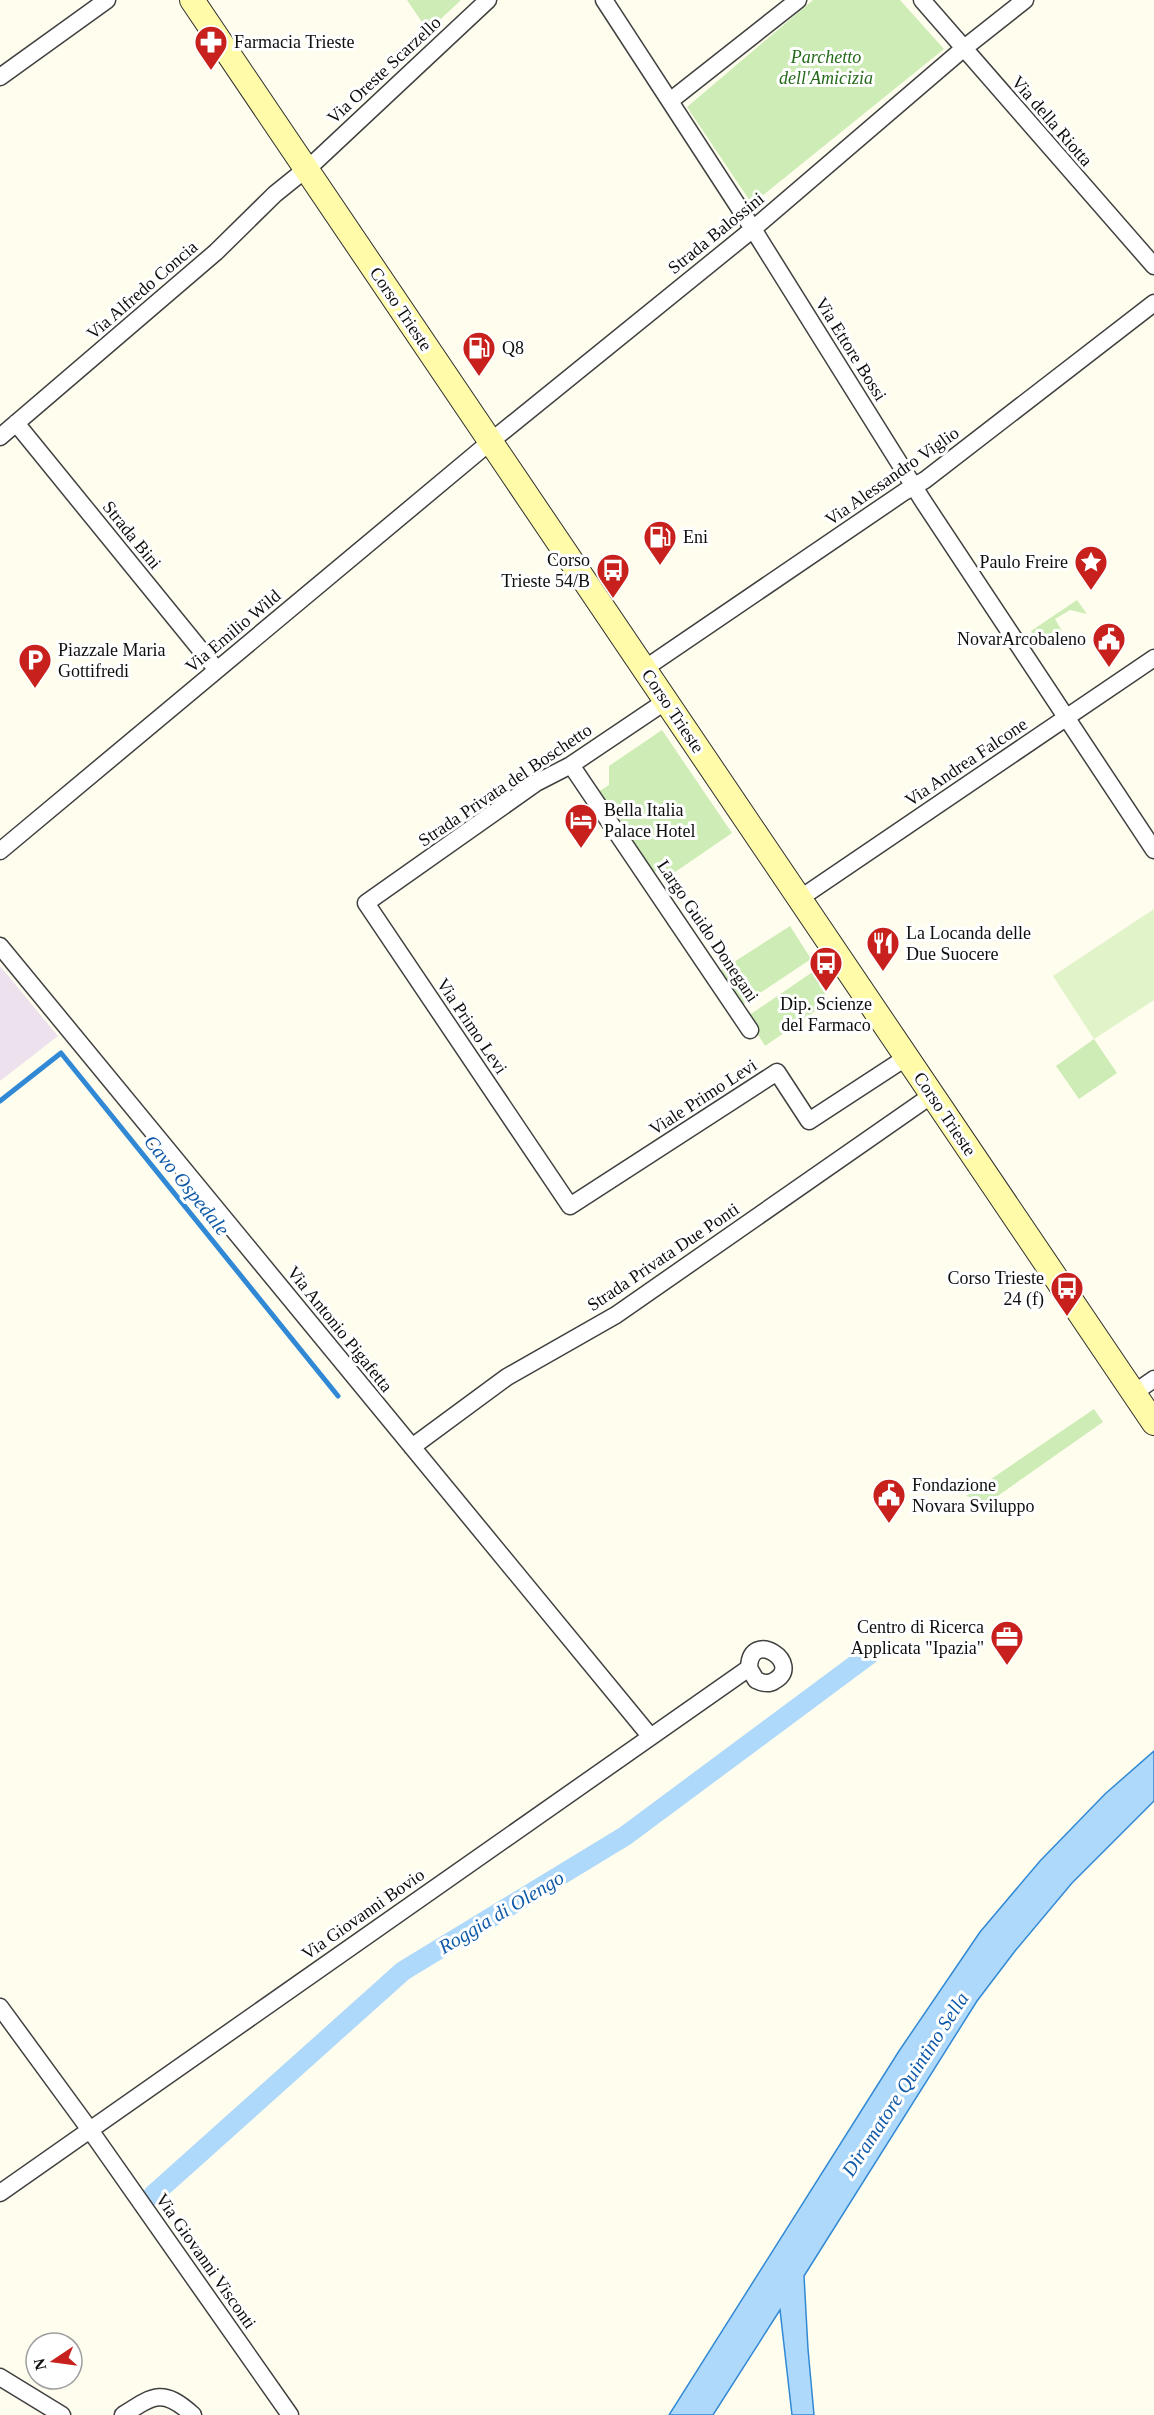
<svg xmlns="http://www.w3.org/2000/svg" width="1154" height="2415" font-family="'Times New Roman',serif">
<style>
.industrial{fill:#ece1ed}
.green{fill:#ceecb5}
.pitch{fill:#e1f3c8}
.water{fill:#afd9fa;stroke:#3189d6;stroke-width:1.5}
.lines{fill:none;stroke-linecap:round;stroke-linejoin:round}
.stream{stroke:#3189d6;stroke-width:5}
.canal{stroke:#afd9fa;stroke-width:20}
.street-casing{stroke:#414141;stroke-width:19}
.secondary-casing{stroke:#303030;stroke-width:26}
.street{stroke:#fff;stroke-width:16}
.secondary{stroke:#fffba9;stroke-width:24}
.labels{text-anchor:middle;stroke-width:6;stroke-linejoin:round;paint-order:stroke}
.poi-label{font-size:18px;fill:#0e0e0e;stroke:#fff;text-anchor:start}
.park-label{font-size:18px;font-style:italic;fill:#256a1a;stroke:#fff}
.street-label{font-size:18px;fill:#0e0e0e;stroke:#fff}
.water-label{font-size:20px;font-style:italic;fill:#0f5aa8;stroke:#fff}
</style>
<rect width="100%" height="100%" fill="#fffdee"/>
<!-- industrial -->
<path class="industrial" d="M0,966l58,70 -58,45z"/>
<!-- green -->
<path class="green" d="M407,0h54l-33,31z
M813,0h87l44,49 -192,155 -65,-97z
M1077,600l10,14 -17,-4 -15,9 7,12 -22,14 -9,-14z
M662,730l70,103 -67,46 -6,-10 -11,7 -50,-84 11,-7v-19z
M790,926l21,33 -69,46 -22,-34z
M814,971l8,11 -3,3 11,16 -65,45 -17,-28v-2z
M1094,1039l23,34 -38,26 -23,-33z
M1094,1409l9,13 -114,80 -23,-6z"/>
<!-- pitch -->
<path class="pitch" d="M1154,909v91l-60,39 -41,-63z"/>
<!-- water -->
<path class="water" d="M1154,1751v50l-82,82 -57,68 -38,50 -173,275 4,73 6,66h-22l-12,-105 -67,105h-44l230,-364 81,-119 60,-71 65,-67z"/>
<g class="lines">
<!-- stream -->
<path class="stream" d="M0,1101l61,-48 277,343"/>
<!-- canal -->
<path class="canal" d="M153,2195l250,-224 222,-135 245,-182"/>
<defs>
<path id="street" d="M604,0l149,229 170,272 231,349
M922,0l232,266
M0,77l107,-77
M670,101l128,-101
M16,423l201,247
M0,437l216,-185 59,-58 41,-33 172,-161
M644,669l260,-177 21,-12 229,-177
M666,701l-95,64 -35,18 -170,120 204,303 207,-134 32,49 98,-64
M571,765l179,265
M0,851l490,-409 263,-213 210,-180 62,-49
M799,899l355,-241
M0,946l650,790
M1134,1393l20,-14
M412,1447l95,-70 109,-62 316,-220
M0,2007l90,123 200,285
M0,2193l749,-525c1,-41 56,-4 25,13 -6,4 -12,2 -18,-1l-7,-12
M0,2377l62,38
M123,2415c31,-20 40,-27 70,0"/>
<path id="secondary" d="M192,0l962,1423"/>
</defs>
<!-- street casing -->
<use href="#street" class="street-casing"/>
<!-- secondary casing -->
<use href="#secondary" class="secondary-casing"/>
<!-- street -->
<use href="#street" class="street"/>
<!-- secondary -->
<use href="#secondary" class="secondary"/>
</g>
<!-- icons -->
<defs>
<symbol id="pharmacy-pin" viewBox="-11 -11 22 30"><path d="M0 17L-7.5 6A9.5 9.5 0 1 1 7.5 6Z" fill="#c7201d" stroke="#fff"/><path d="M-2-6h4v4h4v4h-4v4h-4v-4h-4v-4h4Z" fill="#fff"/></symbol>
<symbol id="fuel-pin" viewBox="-11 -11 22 30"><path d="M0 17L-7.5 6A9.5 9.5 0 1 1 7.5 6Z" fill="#c7201d" stroke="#fff"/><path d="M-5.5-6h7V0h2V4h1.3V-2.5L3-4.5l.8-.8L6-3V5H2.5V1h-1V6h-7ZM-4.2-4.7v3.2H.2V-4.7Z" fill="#fff"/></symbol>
<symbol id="sight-pin" viewBox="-11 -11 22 30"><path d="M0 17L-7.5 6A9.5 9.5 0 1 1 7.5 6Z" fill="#c7201d" stroke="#fff"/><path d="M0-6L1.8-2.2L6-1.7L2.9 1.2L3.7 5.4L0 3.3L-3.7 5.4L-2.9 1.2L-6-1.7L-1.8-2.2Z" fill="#fff"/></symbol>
<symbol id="bus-pin" viewBox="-11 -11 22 30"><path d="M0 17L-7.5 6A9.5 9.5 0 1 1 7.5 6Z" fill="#c7201d" stroke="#fff"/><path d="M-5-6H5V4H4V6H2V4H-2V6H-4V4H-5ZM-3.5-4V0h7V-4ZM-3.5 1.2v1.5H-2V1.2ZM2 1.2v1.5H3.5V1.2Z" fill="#fff"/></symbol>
<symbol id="civic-pin" viewBox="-11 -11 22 30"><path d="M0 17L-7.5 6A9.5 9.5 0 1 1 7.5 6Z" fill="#c7201d" stroke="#fff"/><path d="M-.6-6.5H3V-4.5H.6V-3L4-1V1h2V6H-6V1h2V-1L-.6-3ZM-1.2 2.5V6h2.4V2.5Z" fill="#fff"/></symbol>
<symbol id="parking-pin" viewBox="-11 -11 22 30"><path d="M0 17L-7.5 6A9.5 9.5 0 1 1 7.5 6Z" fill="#c7201d" stroke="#fff"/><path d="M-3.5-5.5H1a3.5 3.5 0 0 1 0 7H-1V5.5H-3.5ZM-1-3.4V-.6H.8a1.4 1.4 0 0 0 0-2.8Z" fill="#fff"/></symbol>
<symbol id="hotel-pin" viewBox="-11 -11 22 30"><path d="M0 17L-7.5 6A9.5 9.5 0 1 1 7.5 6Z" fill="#c7201d" stroke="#fff"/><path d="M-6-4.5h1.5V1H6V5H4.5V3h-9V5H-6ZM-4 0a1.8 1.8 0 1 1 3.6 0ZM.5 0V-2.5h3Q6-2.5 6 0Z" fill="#fff"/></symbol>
<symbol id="restaurant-pin" viewBox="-11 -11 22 30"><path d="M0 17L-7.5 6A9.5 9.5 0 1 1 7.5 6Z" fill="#c7201d" stroke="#fff"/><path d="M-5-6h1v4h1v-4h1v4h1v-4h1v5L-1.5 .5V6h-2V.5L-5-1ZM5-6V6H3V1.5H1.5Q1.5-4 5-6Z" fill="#fff"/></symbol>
<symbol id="office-pin" viewBox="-11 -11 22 30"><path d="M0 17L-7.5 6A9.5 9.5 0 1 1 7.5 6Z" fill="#c7201d" stroke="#fff"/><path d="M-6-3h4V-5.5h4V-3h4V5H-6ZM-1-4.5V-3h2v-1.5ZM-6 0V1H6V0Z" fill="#fff"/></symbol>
</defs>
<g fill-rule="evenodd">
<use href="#pharmacy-pin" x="192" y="23" width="38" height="52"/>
<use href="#fuel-pin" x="460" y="329" width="38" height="52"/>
<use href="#fuel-pin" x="641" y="518" width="38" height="52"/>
<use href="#sight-pin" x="1072" y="543" width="38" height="52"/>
<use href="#bus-pin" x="594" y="551" width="38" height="52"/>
<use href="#civic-pin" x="1090" y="620" width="38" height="52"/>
<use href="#parking-pin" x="16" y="641" width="38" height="52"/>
<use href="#hotel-pin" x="562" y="801" width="38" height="52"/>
<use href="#restaurant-pin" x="864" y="924" width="38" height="52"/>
<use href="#bus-pin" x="807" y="944" width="38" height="52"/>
<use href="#bus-pin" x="1048" y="1269" width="38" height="52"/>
<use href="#civic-pin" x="870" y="1476" width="38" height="52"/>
<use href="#office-pin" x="988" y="1618" width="38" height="52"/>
</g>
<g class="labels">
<!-- poi labels -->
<g class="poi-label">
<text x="234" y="48">Farmacia Trieste</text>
<text x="502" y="354">Q8</text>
<text x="683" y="543">Eni</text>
<text x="590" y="566" text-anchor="end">Corso<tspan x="590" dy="21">Trieste 54/B</tspan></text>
<text x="1068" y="568" text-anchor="end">Paulo Freire</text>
<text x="1086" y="645" text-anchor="end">NovarArcobaleno</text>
<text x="58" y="656">Piazzale Maria<tspan x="58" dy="21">Gottifredi</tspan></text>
<text x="604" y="816">Bella Italia<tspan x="604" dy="21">Palace Hotel</tspan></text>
<text x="906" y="939">La Locanda delle<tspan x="906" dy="21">Due Suocere</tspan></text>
<text x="826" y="1010" text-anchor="middle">Dip. Scienze<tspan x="826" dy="21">del Farmaco</tspan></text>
<text x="1044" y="1284" text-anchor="end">Corso Trieste<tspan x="1044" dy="21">24 (f)</tspan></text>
<text x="912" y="1491">Fondazione<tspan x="912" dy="21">Novara Sviluppo</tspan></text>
<text x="984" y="1633" text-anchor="end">Centro di Ricerca<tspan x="984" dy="21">Applicata "Ipazia"</tspan></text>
</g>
<!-- park labels -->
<g class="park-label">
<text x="826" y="63">Parchetto<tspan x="826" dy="21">dell'Amicizia</tspan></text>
</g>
<!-- street labels -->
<g class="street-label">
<text transform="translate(384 70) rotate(-43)" y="6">Via Oreste Scarzello</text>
<text transform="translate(1052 121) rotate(49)" y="6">Via della Riotta</text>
<text transform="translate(716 233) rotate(-39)" y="6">Strada Balossini</text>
<text transform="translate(142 290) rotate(-41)" y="6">Via Alfredo Concia</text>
<text transform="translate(401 309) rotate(56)" y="6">Corso Trieste</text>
<text transform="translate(851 349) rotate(58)" y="6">Via Ettore Bossi</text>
<text transform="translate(892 476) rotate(-35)" y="6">Via Alessandro Viglio</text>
<text transform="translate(132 535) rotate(51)" y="6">Strada Bini</text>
<text transform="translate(233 631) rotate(-40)" y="6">Via Emilio Wild</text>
<text transform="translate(673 711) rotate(56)" y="6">Corso Trieste</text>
<text transform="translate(966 762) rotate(-34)" y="6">Via Andrea Falcone</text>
<text transform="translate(505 785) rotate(-34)" y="6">Strada Privata del Boschetto</text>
<text transform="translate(708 931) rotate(56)" y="6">Largo Guido Donegani</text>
<text transform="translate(472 1026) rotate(56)" y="6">Via Primo Levi</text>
<text transform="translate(703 1097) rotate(-33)" y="6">Viale Primo Levi</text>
<text transform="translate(945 1114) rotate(56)" y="6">Corso Trieste</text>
<text transform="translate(663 1257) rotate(-34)" y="6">Strada Privata Due Ponti</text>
<text transform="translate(340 1329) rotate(51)" y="6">Via Antonio Pigafetta</text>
<text transform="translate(363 1914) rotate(-35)" y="6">Via Giovanni Bovio</text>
<text transform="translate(206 2261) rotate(55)" y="6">Via Giovanni Visconti</text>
</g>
<!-- water labels -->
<g class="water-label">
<text transform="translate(187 1185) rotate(51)" y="7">Cavo Ospedale</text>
<text transform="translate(501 1912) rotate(-31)" y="7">Roggia di Olengo</text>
<text transform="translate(905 2084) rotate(-57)" y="7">Diramatore Quintino Sella</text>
</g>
</g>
<!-- north arrow -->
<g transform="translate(54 2361) rotate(257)"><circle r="28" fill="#ffffff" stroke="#9f9f9f" stroke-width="1.5"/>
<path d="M0-4.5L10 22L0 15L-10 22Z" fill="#c7201d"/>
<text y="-9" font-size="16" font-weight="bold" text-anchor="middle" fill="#0e0e0e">N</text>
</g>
</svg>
